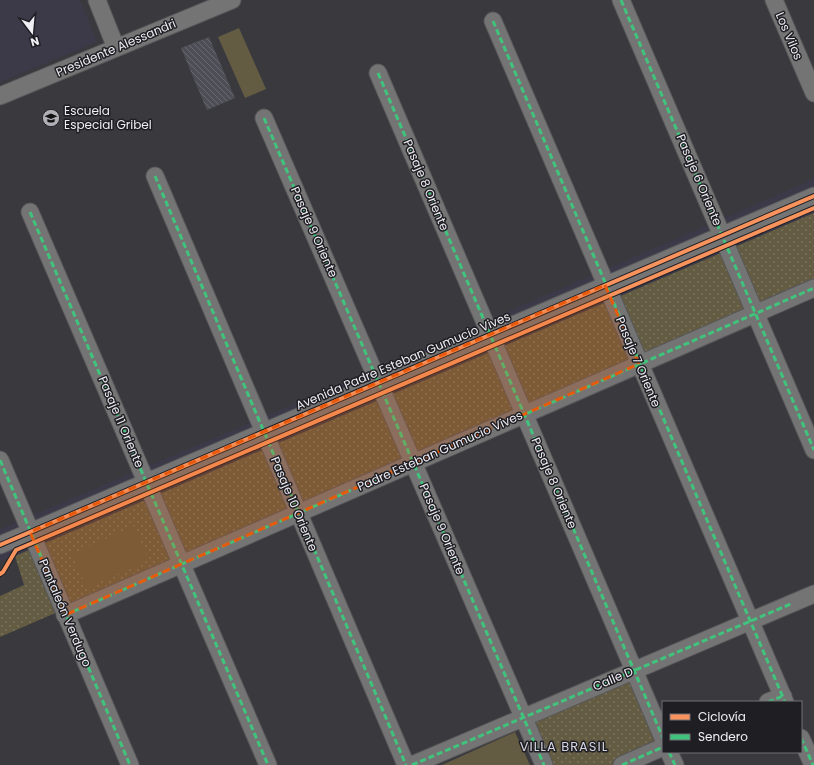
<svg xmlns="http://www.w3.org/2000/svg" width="814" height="765" font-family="Poppins,sans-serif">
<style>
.built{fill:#3c3a49}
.grass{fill:url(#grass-dots)}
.garden{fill:#635c43}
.building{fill:url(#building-back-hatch)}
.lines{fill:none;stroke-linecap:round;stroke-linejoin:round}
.minor-casing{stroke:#57575a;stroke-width:19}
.minor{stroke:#757474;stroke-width:17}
.quiet{stroke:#40c37c;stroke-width:3;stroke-dasharray:6 3;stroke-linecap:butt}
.cycleway-casing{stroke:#1f1e23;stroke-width:6}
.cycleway{stroke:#f8935d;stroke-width:4}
.marked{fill:#e8590c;fill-opacity:0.2;stroke:#e8590c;stroke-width:3;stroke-dasharray:8 5;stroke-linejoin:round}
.labels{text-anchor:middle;stroke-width:3;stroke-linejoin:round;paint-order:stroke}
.street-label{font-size:12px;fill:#efeef5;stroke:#1f1e23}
.poi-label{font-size:12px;fill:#efeef5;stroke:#1f1e23;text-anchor:start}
.neighbourhood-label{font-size:13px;letter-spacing:1px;fill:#d5d4e2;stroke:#1f1e23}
</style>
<defs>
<pattern id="grass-dots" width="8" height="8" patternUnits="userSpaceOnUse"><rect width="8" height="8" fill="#635c43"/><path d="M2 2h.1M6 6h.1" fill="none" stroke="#7a745f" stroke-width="1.8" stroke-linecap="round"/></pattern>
<pattern id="building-back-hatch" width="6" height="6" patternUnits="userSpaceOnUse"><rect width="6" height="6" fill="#4e4e56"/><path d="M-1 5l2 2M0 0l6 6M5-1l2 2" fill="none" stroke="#68686f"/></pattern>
</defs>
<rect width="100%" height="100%" fill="#39393e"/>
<!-- built -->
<path class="built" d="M0,0h80l17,42 -97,40z
M814,179v34l-814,349v-33l320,-136z"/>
<!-- grass -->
<path class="grass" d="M814,213v71l-814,353v-41l24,-11 -9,-29z
M625,682l6,1 25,55 -1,8 -43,19h-62l-17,-38 3,-7z"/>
<!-- garden -->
<path class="garden" d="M239,28l27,61 -21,9 -27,-61z
M134,526l15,34 -62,28 -15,-34z
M515,732l15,33h-88z"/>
<!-- building -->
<path class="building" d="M209,37l26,61 -28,12 -26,-62z"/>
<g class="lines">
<defs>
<path id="minor" d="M97,0l19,48
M621,0l193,450
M774,0l40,93
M493,21l292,681
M378,73l285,665
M0,96l232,-96
M264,118l280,647
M155,176l251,589
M30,212l238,553
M0,460l130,305
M0,545l814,-349
M65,615l749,-327
M768,702l15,-6
M801,738l12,27
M669,752l6,13
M412,765l402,-171
M622,765l41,-18"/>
</defs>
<!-- minor casing -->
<use href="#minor" class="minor-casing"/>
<!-- minor -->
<use href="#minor" class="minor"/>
<!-- quiet -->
<path class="quiet" d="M621,0l193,450
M493,21l292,681
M378,73l285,665
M264,118l280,647
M155,176l251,589
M30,212l238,553
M0,460l130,305
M65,615l749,-327
M768,702l15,-6
M801,738l12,27
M669,752l6,13
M412,765l381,-162
M622,765l41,-18"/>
<defs>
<path id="cycleway" d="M0,545l814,-349
M0,574l3,-2 13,-22 798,-342"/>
</defs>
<!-- cycleway casing -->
<use href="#cycleway" class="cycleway-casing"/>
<!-- cycleway -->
<use href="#cycleway" class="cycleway"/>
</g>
<!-- marked area -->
<path class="marked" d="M605,285l34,79 -574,251 -35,-83z"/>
<!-- icons -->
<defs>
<symbol id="school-disc" viewBox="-11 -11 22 22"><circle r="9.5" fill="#afafb5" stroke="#1f1e23"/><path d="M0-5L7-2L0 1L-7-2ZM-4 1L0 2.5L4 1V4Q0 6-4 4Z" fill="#111"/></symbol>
</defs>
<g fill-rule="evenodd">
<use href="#school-disc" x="41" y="108" width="20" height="20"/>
</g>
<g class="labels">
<!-- street labels -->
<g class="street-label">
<text transform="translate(789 36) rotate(67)" y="4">Los Vilos</text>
<text transform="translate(116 48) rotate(-23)" y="4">Presidente Alessandri</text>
<text transform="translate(699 180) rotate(67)" y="4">Pasaje 6 Oriente</text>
<text transform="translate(426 185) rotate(67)" y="4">Pasaje 8 Oriente</text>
<text transform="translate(314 232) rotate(66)" y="4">Pasaje 9 Oriente</text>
<text transform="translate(403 361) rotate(-23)" y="4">Avenida Padre Esteban Gumucio Vives</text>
<text transform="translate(638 362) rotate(67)" y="4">Pasaje 7 Oriente</text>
<text transform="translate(121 422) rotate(67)" y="4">Pasaje 11 Oriente</text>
<text transform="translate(440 451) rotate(-24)" y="4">Padre Esteban Gumucio Vives</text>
<text transform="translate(554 483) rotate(67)" y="4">Pasaje 8 Oriente</text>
<text transform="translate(294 504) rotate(67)" y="4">Pasaje 10 Oriente</text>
<text transform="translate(442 529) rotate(67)" y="4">Pasaje 9 Oriente</text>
<text transform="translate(65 613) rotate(67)" y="4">Pantaleón Verdugo</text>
<text transform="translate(613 679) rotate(-23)" y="4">Calle D</text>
</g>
<!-- poi labels -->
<g class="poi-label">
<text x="64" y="115">Escuela<tspan x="64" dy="14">Especial Gribel</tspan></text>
</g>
<!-- neighbourhood labels -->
<g class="neighbourhood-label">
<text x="564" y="751">VILLA BRASIL</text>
</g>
</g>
<!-- legend -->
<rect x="662" y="701" width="140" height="52" fill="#1f1e23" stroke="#727177"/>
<rect x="670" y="714" width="20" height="6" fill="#f8935d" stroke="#727177"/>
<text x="698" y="721" font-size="12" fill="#efeef5">Ciclovía</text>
<rect x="670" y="734" width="20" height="6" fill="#40c37c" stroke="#727177"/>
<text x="698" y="741" font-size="12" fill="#efeef5">Sendero</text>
<!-- north arrow -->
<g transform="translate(32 32) rotate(164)" stroke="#1f1e23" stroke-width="3" paint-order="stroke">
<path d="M0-3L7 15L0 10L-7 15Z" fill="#efeef5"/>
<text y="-6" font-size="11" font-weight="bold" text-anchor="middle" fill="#efeef5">N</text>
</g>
</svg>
